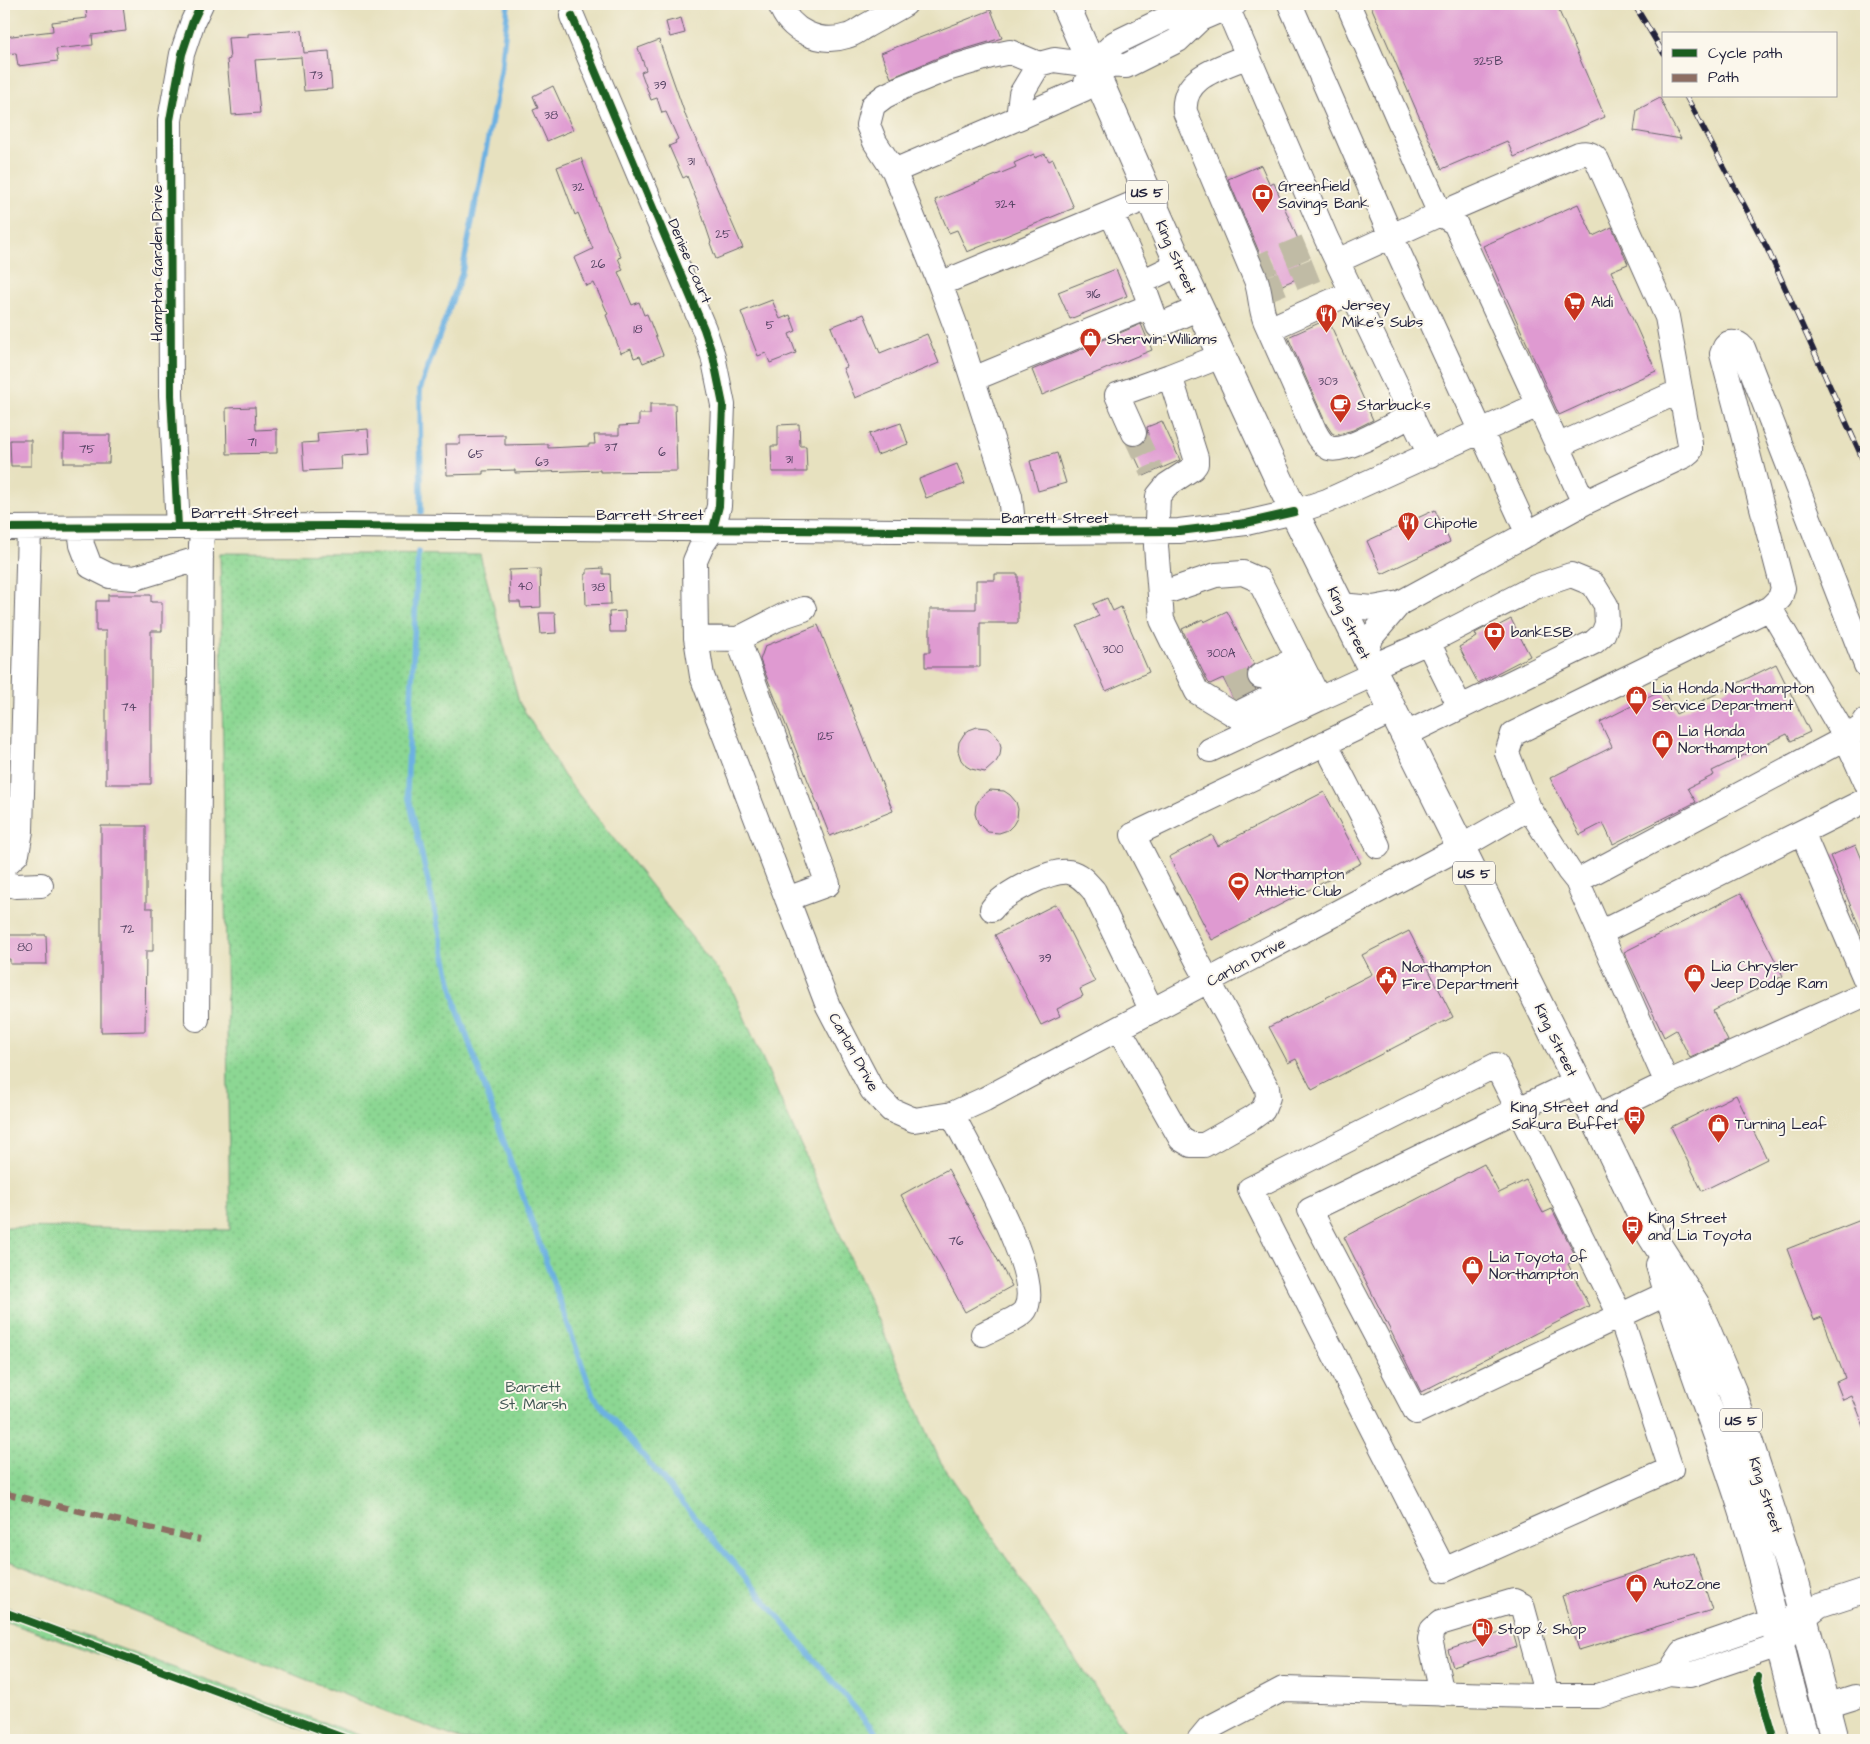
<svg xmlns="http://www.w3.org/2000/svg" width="1870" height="1744" font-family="'Architects Daughter',sans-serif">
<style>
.park{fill:url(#park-dots);stroke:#577c67}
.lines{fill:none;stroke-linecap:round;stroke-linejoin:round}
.stream{stroke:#6cb1e2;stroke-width:5.5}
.building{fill:#df9ad1}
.minor-tunnel{stroke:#c0bba5;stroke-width:24;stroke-dasharray:24 12;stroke-linecap:butt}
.minor-casing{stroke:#676569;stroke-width:26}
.major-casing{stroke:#676569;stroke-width:30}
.minor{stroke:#fff;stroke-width:24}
.major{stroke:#fff;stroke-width:28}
.rail-casing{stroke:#22223b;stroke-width:5.5}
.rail{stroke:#fbf7ec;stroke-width:4;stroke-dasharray:11;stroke-linecap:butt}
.quiet{stroke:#8d6e63;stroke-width:6;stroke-dasharray:12 6;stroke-linecap:butt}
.cycleway-casing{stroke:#fbf7ec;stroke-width:11}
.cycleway{stroke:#1b5e20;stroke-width:8}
.labels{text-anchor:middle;stroke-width:4;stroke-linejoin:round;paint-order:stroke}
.number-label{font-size:12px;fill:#514060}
.shield{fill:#fbf7ec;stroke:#636270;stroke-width:1}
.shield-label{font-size:14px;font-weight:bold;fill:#22223b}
.poi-label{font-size:15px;fill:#22223b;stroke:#fbf7ec;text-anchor:start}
.street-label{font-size:15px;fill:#22223b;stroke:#fbf7ec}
.park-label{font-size:15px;fill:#425855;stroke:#fbf7ec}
</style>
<defs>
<pattern id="park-dots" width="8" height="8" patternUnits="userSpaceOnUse" patternTransform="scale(1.25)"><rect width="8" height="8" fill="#8cd793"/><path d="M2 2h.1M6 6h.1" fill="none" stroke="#78b880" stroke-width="1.8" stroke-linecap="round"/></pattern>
</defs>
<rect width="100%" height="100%" fill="#fbf7ec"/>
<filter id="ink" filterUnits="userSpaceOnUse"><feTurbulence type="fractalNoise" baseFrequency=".02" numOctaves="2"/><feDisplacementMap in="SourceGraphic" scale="10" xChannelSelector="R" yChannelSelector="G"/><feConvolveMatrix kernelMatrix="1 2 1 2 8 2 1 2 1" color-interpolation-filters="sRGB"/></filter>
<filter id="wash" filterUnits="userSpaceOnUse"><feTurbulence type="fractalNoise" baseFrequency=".0096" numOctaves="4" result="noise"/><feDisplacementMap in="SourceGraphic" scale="20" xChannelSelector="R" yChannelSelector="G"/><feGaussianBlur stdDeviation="1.12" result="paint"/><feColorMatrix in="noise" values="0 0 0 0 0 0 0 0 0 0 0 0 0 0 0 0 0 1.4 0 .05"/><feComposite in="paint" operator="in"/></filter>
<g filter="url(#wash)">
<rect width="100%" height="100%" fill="#e7e1bf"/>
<!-- park -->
<path class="park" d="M220,553l260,2 39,147 45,74 167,211 209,474 191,279h-668l-73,-27 -386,-154v-332l226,3z
M4,1606l368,134h-41l-209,-78 -118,-41z"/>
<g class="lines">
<!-- stream -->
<path class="stream" d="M421,512l-1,-123 42,-116 39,-201 7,-68
M418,552l-11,238 50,218 136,388 289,344"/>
</g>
<g id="blocks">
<!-- building -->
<path class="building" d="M1370,4h186l49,113 -91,40 -7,-16 -65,28z
M123,5l3,26 -34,4 1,10 -37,4 2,12 -40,5 -2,-13 -12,1v-17l49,-6 -1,-9 35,-4 -1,-9z
M991,10l11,28 -60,18 -51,22 -10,-25z
M681,18l4,15 -15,4 -4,-15z
M302,30l2,23 25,-2 3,38 -28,2 -3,-34 -46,3 5,53 -28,2 -5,-55 3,-1 -2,-21 20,-1v-3z
M659,40l27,77 57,131 -27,11 -6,-16 1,-1 -11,-33 -13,-33 -4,2 -14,-32 7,-3 -1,-2 3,-2 -12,-27 -4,1 -5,-15 -6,2 -10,-28 5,-2 -8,-22z
M553,86l20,44 -26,11 -14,-31 5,-2 -5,-12z
M1660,98l11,23 10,18 -47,-8 3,-21z
M1034,154l1,4 10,-4 4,7 4,-2 21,49 -107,44 -10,-22 -8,3 -14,-33 81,-33 -2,-4z
M581,158l27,72h1l12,27 -3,1 5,12 -5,2 14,33 7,-3 5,13 3,-1 16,41 -20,8 -3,-7 -6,2 -3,-9 -10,4 -15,-38 2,-1 -14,-31 -8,3 -12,-28 19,-9 -15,-36 -3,2 -18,-48z
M1261,165l9,20 4,-2 26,61 -7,3 12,28 -25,11 -12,-30 -6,3 -34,-80z
M1578,204l15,32 19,-9 16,37 -17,7 45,100 -97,44 -76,-169z
M1116,269l11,27 -57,23 -12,-27z
M772,300l8,19 10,-4 6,16 -7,3 7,19 -26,10 -4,-10 -8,3 -17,-44z
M864,314l16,39 47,-19 12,29 -84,35 -12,-30 4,-1 -16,-40z
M1328,319l45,101 -20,10 -17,5 -4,-2 -6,-9 -38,-87z
M1141,324l11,26 -110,45 -10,-25z
M650,404h25l2,67 -77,1v-2l-85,3v-3l-32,1v3l-36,1 -1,-31h14v-8l45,-1v10l43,-1v4l41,-2v-2h6l-1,-9h25v-9l20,-1v-11h11z
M255,407l1,23 21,-1v24l-50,1 -1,-46z
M1162,421l18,39 -36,16 -14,-30 10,-1 5,-4 3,-6 -1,-8z
M901,423l7,21 -31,11 -8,-21z
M799,424l1,22h6l1,26h-35l-1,-26h7v-21z
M368,429l2,25 -29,2 1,13 -38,2 -2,-28 16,-1 -1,-9z
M64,435h46l-1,28h-45z
M10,440h21v26h-20z
M1057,453l9,30 -28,8 -8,-30z
M957,464l8,20 -39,14 -7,-19z
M1435,510l15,32 -68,32 -15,-33z
M603,568v6h7l1,30 -25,1 -1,-31h2v-5z
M540,569l1,38 -20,1 -1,-6h-10l-1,-32z
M995,574h23v49h-38v44h-55v-15h5v-43h46v-29h19z
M108,595h43v7h11v29h-11v153h-45v-153h-10v-30h12z
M1107,598l6,13 8,-4 28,65 -43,19 -29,-65 22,-10 -6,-12z
M625,611l1,21h-16l-1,-20z
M1227,611l27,53 -5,4 -3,7 2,7 4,5 4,2 -20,10 -3,-1 -10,-20 -13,6 -2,-2 -26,-53 21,-10 1,3z
M539,613h16l1,20 -15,1z
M1511,619l19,37 -52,27 -19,-36 18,-10 -2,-4 17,-9 2,4z
M818,625l75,186 -63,25 -70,-176 5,-14z
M1776,664l34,68 -19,9 -4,-7 -75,37 2,4 -26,13 8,14 -83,42 -10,-21 -23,12 -30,-57 62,-31 -12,-25 63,-32 13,24z
M977,727l10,1 6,4 6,7 2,8 -1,8 -4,7 -11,10 -14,-3 -5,-3 -5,-6 -3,-9 1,-9 5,-8 5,-4z
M990,790l14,1 6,4 6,7 2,7 -1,9 -4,7 -5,5 -9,3 -11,-1 -5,-4 -5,-5 -3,-9 1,-9 5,-8z
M1324,792l37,71 -149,77 -43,-83 43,-22 6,11z
M101,826h45v82h7v43h-7l-1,80 -44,1z
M1856,845l10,24v74l-36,-87z
M1741,893l42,83 -70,35 15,30 -38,17 -14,-28 -12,7 -40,-85z
M1056,904l39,78 -15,7 3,7 -26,13 3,7 -19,9 -46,-90z
M1409,931l44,86 -141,73 -16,-31 -8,4 -19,-36 103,-53 -10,-19z
M4,935h42l1,29h-37v-5h-6z
M1736,1095l31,64 -65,32 -31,-64z
M1484,1164l15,29 27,-13 17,33 9,-4 25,50 -9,5 21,42 -168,86 -77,-155z
M948,1169l64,117 -47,26 -64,-117z
M1866,1218v211h-1l-13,-33 -9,4 -7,-18 9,-4 -23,-61 -8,3 -27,-71z
M1694,1553l18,57 -133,40 -17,-54z
M1512,1629l5,18 -64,20 -5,-17z"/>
</g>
</g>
<g filter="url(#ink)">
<use href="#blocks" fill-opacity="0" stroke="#676569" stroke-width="1"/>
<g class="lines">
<!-- minor-tunnel -->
<path class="minor-tunnel" d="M1251,270l75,-32
M1260,292l77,-31
M1134,433l18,39
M1229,690l31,-14"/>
<defs>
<path id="minor" d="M780,4c9,27 40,41 67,32 6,-1 12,-6 17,-9 14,-8 28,-15 41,-23
M1290,4l101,232 137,298
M1227,7l99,231 11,23 103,-47 -92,-210
M572,16l132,313 9,27 10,49 -4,101 -6,23 -11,16 -7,16 1,77 6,38 126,330 44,84 19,20 23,10 38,-6 33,-15 476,-252 68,-39 -22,-55 6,-19 257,-126 76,130 -269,143 -8,-10 -40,-63
M1248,56c-27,12 -67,20 -63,56l71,168c5,14 4,27 9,40l49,110c3,6 8,15 15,18 16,6 67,-25 83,-33
M1039,64l-18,30 -3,24 66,-29 8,-24 23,-22 52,-25 33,1
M894,171l124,-53
M1149,197l-38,16 31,69 16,44 41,-18
M1440,214l15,9 129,280
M1337,261l93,194
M1142,282l37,-18
M940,284l171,-71
M1269,329l83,-37
M1170,376l51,-20
M973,379l177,-73
M1134,433l-17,-38 53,-19 26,82v6l-3,4 -26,17 -9,11 -2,50 6,74 35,72 38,23 74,-37
M1557,446l112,-50 12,-3
M178,527l-7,-132 -1,-275 12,-66 11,-33 8,-17
M4,528l337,-2 670,6 168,-1 67,-8 48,-11 33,-11 211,-96
M80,528l2,17 8,21 20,10 25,2 66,-20
M1011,532l1,-18 -2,-18 -54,-169 -16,-43 -46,-113 -19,-29 -7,-17 5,-20 12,-9 18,-9 44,-18 44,-13 19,-4 29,12 15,-4 38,5 34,1 52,-26 22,-21 35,-15
M1160,594l56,-19 27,-2 16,7 60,119 55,-25
M1340,605l33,3 27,-5 184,-100 100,-47 6,-5v-7l-23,-127 -70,-157c-5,-7 -10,-8 -18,-6l-139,60
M1770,608l10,-10 3,-10 -61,-234 3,-7 4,-4c6,-1 10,0 14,5l123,317
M696,638l42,1 45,-23 21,-7
M738,639l90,245 -41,15
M1428,642l32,65
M1365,655l7,-19 28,-33
M1371,667l57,-25 107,-55 36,-12 22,9 13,21 1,19 -4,10 -9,8 -190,93
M1260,676l39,-18
M1866,720l-4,7 -16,11 20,44
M1325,743l53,103
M1210,750l109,-51
M1866,800l-64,32 64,149
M4,866l13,-12 4,-23 8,-303
M1577,881l90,202
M4,883l12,3 25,-1
M992,909c11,-15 58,-40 77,-37 11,2 18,11 25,19l58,120
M1599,929l11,-1 192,-96
M197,1019l4,-474 2,-18
M1119,1029l62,110 10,6h13l48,-27 11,-8 5,-13 -1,-9 -69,-126 -65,-127 260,-124
M1496,1065l124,250 51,154 -227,101 -194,-381z
M1577,1081l-267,129 106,202 252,-119
M952,1114c17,34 93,163 73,196 -5,8 -33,19 -42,24
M1595,1118l72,-35 199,-89
M1669,1673l14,-21 90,-31 18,-2
M1442,1694l-12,-55 2,-9 8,-7 74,-22 8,4 25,91
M1826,1706l29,-9
M1199,1740l10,-12 74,-39 251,7h64l71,-23 21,2 89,-30 24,-27 17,-13 46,-15"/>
<path id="major" d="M1065,4l114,260 115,248 283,569 74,154 44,69 11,25 26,62 60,183 43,166
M1660,1265c24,84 58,165 84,248 24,75 39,152 61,227"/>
</defs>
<!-- minor casing -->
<use href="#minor" class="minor-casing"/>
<!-- major casing -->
<use href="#major" class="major-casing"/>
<!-- minor -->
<use href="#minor" class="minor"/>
<!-- major -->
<use href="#major" class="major"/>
<defs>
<path id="rail" d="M1634,4l30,50
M1686,96l81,152 99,218"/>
</defs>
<!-- rail casing -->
<use href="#rail" class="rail-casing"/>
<!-- rail -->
<use href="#rail" class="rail"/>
<!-- quiet -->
<path class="quiet" d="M4,1493l196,47"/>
<defs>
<path id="cycleway" d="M572,16l132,313 9,27 10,49 -4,101 -6,23
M178,527l-7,-132 -1,-275 12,-66 11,-33 8,-17
M4,528l337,-2 670,6 168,-1 67,-8 48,-11
M4,1612l345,128
M1758,1677l-1,4 17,59"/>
</defs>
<!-- cycleway casing -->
<use href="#cycleway" class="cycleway-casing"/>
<!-- cycleway -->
<use href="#cycleway" class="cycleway"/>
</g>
</g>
<!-- icons -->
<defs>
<symbol id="bank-pin" viewBox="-11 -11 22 30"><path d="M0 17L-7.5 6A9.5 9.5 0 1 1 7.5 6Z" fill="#c8321e" stroke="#fbf7ec"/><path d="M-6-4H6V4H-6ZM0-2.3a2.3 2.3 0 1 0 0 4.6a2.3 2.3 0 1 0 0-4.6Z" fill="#fff"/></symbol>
<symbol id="supermarket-pin" viewBox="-11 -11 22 30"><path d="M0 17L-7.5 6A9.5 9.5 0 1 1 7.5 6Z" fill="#c8321e" stroke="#fbf7ec"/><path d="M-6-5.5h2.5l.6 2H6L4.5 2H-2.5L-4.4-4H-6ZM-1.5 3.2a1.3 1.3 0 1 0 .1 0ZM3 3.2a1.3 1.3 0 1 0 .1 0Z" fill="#fff"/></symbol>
<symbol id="restaurant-pin" viewBox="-11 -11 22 30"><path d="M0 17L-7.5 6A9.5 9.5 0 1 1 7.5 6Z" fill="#c8321e" stroke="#fbf7ec"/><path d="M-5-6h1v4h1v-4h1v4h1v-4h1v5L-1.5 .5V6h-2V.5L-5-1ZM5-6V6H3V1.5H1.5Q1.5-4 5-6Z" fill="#fff"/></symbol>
<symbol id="shop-pin" viewBox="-11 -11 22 30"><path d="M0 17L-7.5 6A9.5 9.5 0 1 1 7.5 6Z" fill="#c8321e" stroke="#fbf7ec"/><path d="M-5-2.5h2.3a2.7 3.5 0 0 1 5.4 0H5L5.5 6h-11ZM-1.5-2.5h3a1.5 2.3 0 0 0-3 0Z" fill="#fff"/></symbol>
<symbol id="cafe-pin" viewBox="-11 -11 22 30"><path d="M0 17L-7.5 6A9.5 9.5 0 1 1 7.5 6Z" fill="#c8321e" stroke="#fbf7ec"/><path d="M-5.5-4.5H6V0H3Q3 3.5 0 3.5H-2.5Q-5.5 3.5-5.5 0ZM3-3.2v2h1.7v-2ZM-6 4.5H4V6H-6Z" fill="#fff"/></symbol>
<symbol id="stadium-pin" viewBox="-11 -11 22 30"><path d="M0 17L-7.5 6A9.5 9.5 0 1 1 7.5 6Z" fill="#c8321e" stroke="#fbf7ec"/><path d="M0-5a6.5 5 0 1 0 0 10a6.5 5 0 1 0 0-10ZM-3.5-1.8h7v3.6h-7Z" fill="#fff"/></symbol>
<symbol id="civic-pin" viewBox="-11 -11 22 30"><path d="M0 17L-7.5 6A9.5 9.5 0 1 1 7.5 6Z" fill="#c8321e" stroke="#fbf7ec"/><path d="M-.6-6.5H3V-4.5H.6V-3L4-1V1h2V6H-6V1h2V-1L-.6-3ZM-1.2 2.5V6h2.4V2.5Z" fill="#fff"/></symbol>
<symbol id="bus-pin" viewBox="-11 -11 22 30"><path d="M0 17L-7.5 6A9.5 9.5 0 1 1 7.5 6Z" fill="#c8321e" stroke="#fbf7ec"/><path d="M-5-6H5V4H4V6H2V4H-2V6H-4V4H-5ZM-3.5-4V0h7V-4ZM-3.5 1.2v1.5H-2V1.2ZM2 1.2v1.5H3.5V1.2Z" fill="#fff"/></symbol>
<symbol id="fuel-pin" viewBox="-11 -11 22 30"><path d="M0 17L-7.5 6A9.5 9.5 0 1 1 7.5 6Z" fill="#c8321e" stroke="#fbf7ec"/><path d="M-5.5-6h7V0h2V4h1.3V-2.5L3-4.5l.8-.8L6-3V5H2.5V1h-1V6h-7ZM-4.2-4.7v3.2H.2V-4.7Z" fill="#fff"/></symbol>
</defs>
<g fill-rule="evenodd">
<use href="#bank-pin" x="1250" y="182" width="25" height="34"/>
<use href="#supermarket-pin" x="1562" y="290" width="25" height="34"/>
<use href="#restaurant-pin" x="1314" y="302" width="25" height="34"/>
<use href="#shop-pin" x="1078" y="326" width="25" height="34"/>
<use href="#cafe-pin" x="1328" y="392" width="25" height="34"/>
<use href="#restaurant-pin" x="1396" y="510" width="25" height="34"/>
<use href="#bank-pin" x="1482" y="620" width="25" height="34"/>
<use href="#shop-pin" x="1624" y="684" width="25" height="34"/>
<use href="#shop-pin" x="1650" y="728" width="25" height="34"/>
<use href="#stadium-pin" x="1226" y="870" width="25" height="34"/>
<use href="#shop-pin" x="1682" y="962" width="25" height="34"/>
<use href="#civic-pin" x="1374" y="964" width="25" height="34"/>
<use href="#bus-pin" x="1622" y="1104" width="25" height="34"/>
<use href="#shop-pin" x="1706" y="1112" width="25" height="34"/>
<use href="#bus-pin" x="1620" y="1214" width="25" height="34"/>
<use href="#shop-pin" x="1460" y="1254" width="25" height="34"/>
<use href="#shop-pin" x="1624" y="1572" width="25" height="34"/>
<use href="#fuel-pin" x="1470" y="1616" width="25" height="34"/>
</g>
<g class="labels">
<!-- number labels -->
<g class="number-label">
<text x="1488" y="65">325B</text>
<text x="316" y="79">73</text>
<text x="660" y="89">39</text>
<text x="551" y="119">38</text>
<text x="691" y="165">31</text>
<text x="578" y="191">32</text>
<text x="1005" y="208">324</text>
<text x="723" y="238">25</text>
<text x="598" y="268">26</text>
<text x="1093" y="298">316</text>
<text x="770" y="329">5</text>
<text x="638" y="333">18</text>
<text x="1328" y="385">303</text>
<text x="252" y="446">71</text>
<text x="611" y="451">37</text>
<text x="87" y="453">75</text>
<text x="662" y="456">6</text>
<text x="476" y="458">65</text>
<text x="789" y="463">31</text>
<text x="542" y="466">63</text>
<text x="525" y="590">40</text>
<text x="598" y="591">38</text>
<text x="1113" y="653">300</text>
<text x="1221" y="657">300A</text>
<text x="129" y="711">74</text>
<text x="826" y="740">125</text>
<text x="127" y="933">72</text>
<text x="25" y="951">80</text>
<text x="1045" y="962">39</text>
<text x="956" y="1245">76</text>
</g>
<!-- shield labels -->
<g class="shield">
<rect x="1126" y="180.5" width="42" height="23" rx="4"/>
<rect x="1453" y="861.5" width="42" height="23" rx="4"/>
<rect x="1720" y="1408.5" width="42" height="23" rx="4"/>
</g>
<g class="shield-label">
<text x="1147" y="197">US 5</text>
<text x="1474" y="878">US 5</text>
<text x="1741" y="1425">US 5</text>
</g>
<!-- poi labels -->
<g class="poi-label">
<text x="1278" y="191">Greenfield<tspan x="1278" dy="17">Savings Bank</tspan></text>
<text x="1591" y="307">Aldi</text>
<text x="1342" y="310">Jersey<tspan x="1342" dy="17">Mike's Subs</tspan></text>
<text x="1107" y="344">Sherwin-Williams</text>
<text x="1357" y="410">Starbucks</text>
<text x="1424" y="528">Chipotle</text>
<text x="1511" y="637">bankESB</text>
<text x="1652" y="693">Lia Honda Northampton<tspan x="1652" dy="17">Service Department</tspan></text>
<text x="1678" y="736">Lia Honda<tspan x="1678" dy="17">Northampton</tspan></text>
<text x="1255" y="879">Northampton<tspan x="1255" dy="17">Athletic Club</tspan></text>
<text x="1711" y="971">Lia Chrysler<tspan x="1711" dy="17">Jeep Dodge Ram</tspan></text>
<text x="1402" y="972">Northampton<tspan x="1402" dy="17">Fire Department</tspan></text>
<text x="1618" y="1112" text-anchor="end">King Street and<tspan x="1618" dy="17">Sakura Buffet</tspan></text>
<text x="1735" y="1129">Turning Leaf</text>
<text x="1648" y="1223">King Street<tspan x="1648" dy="17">and Lia Toyota</tspan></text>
<text x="1489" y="1262">Lia Toyota of<tspan x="1489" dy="17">Northampton</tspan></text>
<text x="1653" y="1589">AutoZone</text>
<text x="1498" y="1634">Stop &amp; Shop</text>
</g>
<!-- street labels -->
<g class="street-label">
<text transform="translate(1176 257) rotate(66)" y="5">King Street</text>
<text transform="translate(690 261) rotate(67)" y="5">Denise Court</text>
<text transform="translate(157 263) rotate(-90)" y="5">Hampton Garden Drive</text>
<text x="245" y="518">Barrett Street</text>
<text x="650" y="520">Barrett Street</text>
<text x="1055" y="523">Barrett Street</text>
<text transform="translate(1349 623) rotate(64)" y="5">King Street</text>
<text transform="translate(1246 962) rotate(-28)" y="5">Carlon Drive</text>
<text transform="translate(1556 1040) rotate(64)" y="5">King Street</text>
<text transform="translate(854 1052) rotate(61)" y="5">Carlon Drive</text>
<text transform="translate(1766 1495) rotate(72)" y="5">King Street</text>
</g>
<!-- park labels -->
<g class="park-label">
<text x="533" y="1392">Barrett<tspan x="533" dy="17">St. Marsh</tspan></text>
</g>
</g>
<!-- margin -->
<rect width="1870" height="1744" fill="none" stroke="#fbf7ec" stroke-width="20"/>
<!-- legend -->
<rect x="1662" y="32" width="175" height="65" fill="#fbf7ec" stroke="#a4a2a5"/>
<rect x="1672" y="49" width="25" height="8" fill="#1b5e20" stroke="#a4a2a5"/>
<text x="1708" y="58" font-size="15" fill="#22223b">Cycle path</text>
<rect x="1672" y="74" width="25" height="8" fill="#8d6e63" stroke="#a4a2a5"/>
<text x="1708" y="82" font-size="15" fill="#22223b">Path</text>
</svg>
